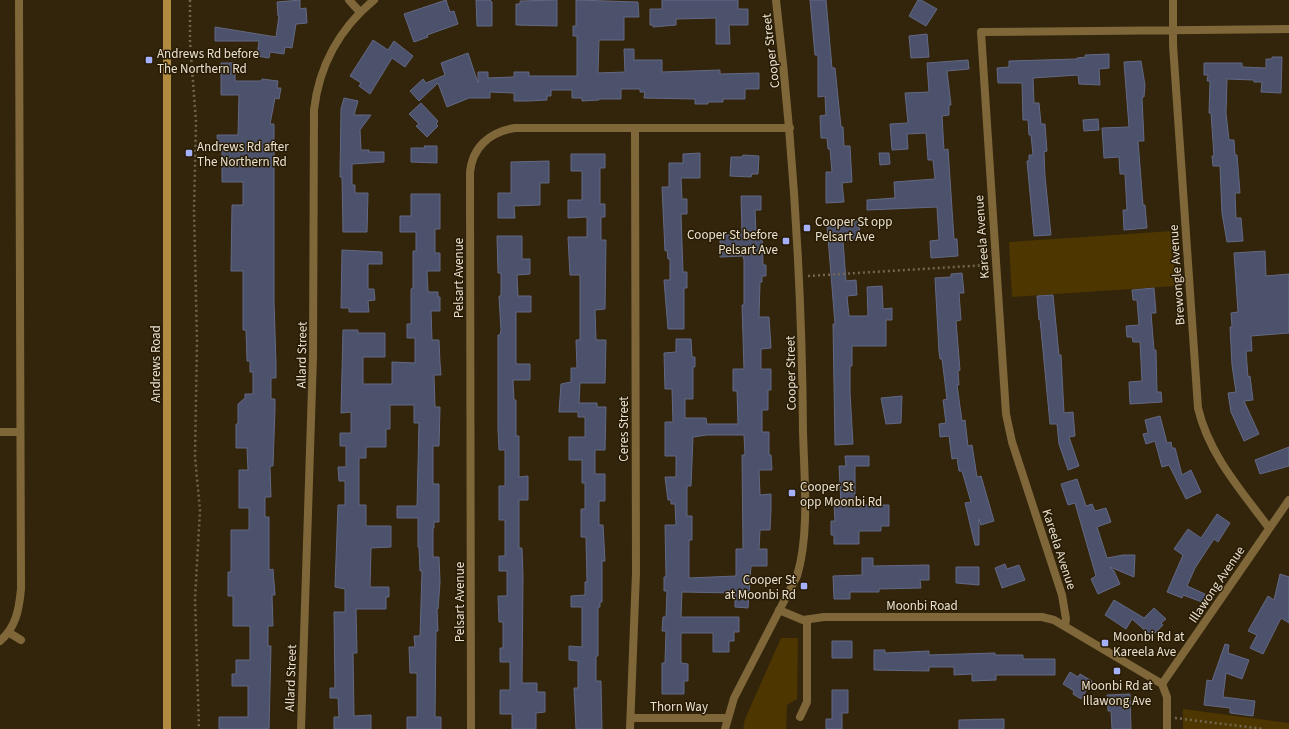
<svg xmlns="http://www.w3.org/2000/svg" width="1289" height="729" font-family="'Source Sans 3',sans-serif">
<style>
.green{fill:#4d3600}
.building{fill:#4d526c;stroke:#636884;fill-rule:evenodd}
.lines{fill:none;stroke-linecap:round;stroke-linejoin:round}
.path{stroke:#71664f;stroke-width:2.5;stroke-dasharray:2 3;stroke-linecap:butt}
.service{stroke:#7f673a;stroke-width:8}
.minor{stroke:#7f673a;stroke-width:8}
.secondary{stroke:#b18b3f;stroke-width:8}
.poi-dot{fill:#a5b1fc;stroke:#281b03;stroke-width:1.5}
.labels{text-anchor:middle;stroke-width:3;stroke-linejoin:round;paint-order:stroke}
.street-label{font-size:13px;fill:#e9e1d2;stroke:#281b03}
.poi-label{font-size:13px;fill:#e9e1d2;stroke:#281b03;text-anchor:start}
</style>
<rect width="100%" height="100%" fill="#32250b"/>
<!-- green -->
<path class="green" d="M1172,231l4,55 -164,11 -3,-55z
M781,638h17l-1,61 -10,6 -1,24h-43l2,-10z
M1183,709l106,14v6h-106z"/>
<!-- building -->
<path class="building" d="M300,0v9l6,-1 1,15 -11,1 -4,24 -7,-1 -1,7 -14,-2 -1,6 -12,-2 2,-15h-44v-14l61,10 3,-21h-1l-1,-14z
M446,0l4,12 4,-1 4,13 -31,11 1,2 -14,5 -10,-28z
M476,0h14l2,2v24h-15z
M557,0v26l-41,-1v-21h4v-3z
M576,0l62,2 1,15h-15v23h-25l-1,33 27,-1 -1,-23h10v11h28v12l58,-2v4l39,-1v16h-14v10h-22v3h-15v2h-13v-5l-51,-1 1,-6h-5v-3h-19v10h-22v1l-17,1v-3h-10v-8h-21v6h-4v4l-19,1h-14v-8l-24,-1v6h-21l-22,9 -9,-24 -19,18 -9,-10 13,-12 3,4 19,-8 -4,-12 27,-10 10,30v-11h10v6l26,-1v-5h15v4h48v-40h-4v-10h3z
M662,0h76v9h10v16h-19l1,19h-14v-26l-40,1v6l-23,2v-2h-3v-16h12z
M810,0h16l6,68h3l6,59h2l1,19h6l2,36 -10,1 2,19 -18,1v-31h6l-2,-23h-2l-1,-11h-6l-1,-22 6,-1 -1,-19 -7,1v-42h-3z
M918,0h3l16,9 -11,17 -17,-10z
M927,34l2,23 -18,1 -2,-22z
M373,40l15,10 6,-9 19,15 -8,11 -13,-9 -22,36 -11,-8 2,-3 -11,-7z
M1109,54v14l-10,1 1,16 -21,-1 -1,-9 -45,3 1,25h5l2,21h4l2,27 -3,1 1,24 6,59 -17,1 -7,-75h2v-6h4l-2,-20h-2l-1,-15h-5l-1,-37h-24l-1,-15 12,-1v-6l68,-2v-1l9,-1 -1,-2z
M1272,57h10l-1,36 -20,-1 1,-10h-8v-2l-27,-1 -1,34 3,27h5l1,15h2l3,38h-5l1,25h5l2,23 -16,1 -5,-29 -2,-47h-7l-1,-10h2l-3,-43h-2l1,-32h-3l1,-6h-4v-12h38v4l24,1v-9h6z
M968,60l1,9 -22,2 4,34h-2v10l-7,1 2,34 4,-1 6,90h3l1,17 -27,2 -1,-17 9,-1 -2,-33 -70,3v-10l28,-2 -1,-16 41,-3 -2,-19h-5l-2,-27 -19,1 1,15 -16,1 -2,-26 18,-1 -3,-30 24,-1 -2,-29z
M1141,61l4,24 -1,12h-2l2,44h-6l5,64h2l2,23 -23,2 -1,-20h4l-2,-36h-5l-1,-17 -15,1 -2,-30 27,-1 -5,-65z
M221,63h14v18h26l1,-2 16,2 -1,7h4l-2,11 -4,-1 -5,26h4v177l2,62v15h-5v21h4v10l-2,57h-3l1,31h-6v20h4v53l4,-1 2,26h-3l1,31h-5v20h3l-2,83h-50v-12h29v-31h-16v-12h4v-14h14v-34h-17v-30h-5v-24h3v-42h18v-22h-10v-38h9l-1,-22h-11v-24h2v-20l7,-6v-4h8v-22h-3v-11h-3l-1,-31h-3v-59h-12l1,-66h11v-23h-21v-33h-4l-1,-14h21l1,-40h-18z
M344,98l14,3 -4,14h17l-11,15 1,20h8v2h15v10l-32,2v21h3v8h13l-1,39h-24l-1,-55h-2l1,-68z
M421,103l17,18 -2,3 2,2 -11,11 -11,-11 3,-2 -10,-10z
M1098,119l1,11 -15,1 -1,-11z
M424,146h13v17l-26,-1v-14h14z
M700,153v25h-19l1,21h5v15h-6l2,58h4v16h-3v41h-16l-4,-49h6v-21h-2l-1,-9 -2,1 -3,-64h7v-24h14v-9z
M879,153h10l1,11 -10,1z
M571,154h34v14h-5v36h5v13h-4v23h5l-1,69 -10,1 1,30h10l-1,43h-25l-1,20h18v4h9l-1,43h-10v24h10v27h-6v24h4l2,36h-3v41h-2v5h-2v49h-2v25h5l1,48h-26l-2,-41h4v-27l-9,-1v-14l13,1v-40h-11v-11l14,-1v-13h2l-1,-45h-5v-28h4v-26h-3v-23h-13v-23h16v-20h-7v-5h-19l2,-28 10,-2v-14h6l-1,-28h4v-65h-10l-2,-38h19v-20l-19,1v-18h14v-29h-11z
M743,155l16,1 -1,18h-6l-1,3 -21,-1 1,-19h11z
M549,161v22h-9v22l-26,1 1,12h-17v-25h13v-31z
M411,194h29v35h-5v24h5v18h-13l1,21h10v5h2v14h-9l1,29h7l1,23 1,12h-7l1,32h5l-1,39h-6v38h6v38h-5v6h-1v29h6l1,25 -2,27h-1l1,22h-2l-1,86h6v12h-34v-12h10v-44h-7l-1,-26h6l-1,-11h6l2,-65h-2l-1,-24h-1v-29h-21v-12h20l2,-83h-5v-18h-24v24h-4v18h-20v11h-7v47h7v21h25v21l-20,1 -1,39h19v10h-3v12h-30l1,44h-4l1,63 17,-1v14h-37v-12h5l-1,-19h-8v-10h5l-1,-76h11v-23l-10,-2 3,-82h7v-24h-6l-1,-14h8v-21h-6v-13h11v-21l-10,1 2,-83h15v3h27v24h-22v27h29v-22l23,1v-25h-8v-14h4v-35l2,-1v-37h3v-19h-16v-16h11z
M741,196h20v14h-6l1,23h6l1,32h3v11h-4v6h-2l-1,35h10l2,31 -10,1v20h10v21h-3v20h-6v22h7v23h2l1,15h-13l1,25 11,-1v16l-1,20h-10l-1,19h8v17h-16l-3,42 -13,-1v-14l-53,-1 -1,25h58v15h-5v9h-5v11h-16v-19h-32v30l7,1v17h-4v13h-22v-31h3l1,-32h-4l1,-14h3l1,-26h-3v-14h2l-1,-52h11l-1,-21h-4v-4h-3l-3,-23h11v-21h-11v-34h8l-1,-33h-7l-1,-36 12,-1v-13h15l1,18h3v10h-2v32h-8v19h21l1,6h31l-1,-33h-4v-22h11l-2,-64h2v-45l-1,-4 -23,1v-22h20l2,-2zM707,435h37l1,20h-3l1,94h-7v27l-47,2v-38h3v-24h-5v-30h4l2,-49z
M859,221l1,18 -17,2 3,40 10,-1 1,15 -10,1 2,20h19l-1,-29 15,-1 1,23 9,-1v12h-6v26h-34v20h-2v27l3,51 -18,1 -2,-121h2l-8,-99 9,-1v-2z
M497,236h25v23h8v15l-13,1 1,21h13v16h-15v52h14v16h-17l1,20h2v36h3v41l9,-1v24h-9v48h3l1,28 -1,107h15v9h8v20l-9,1v16h-24v-15h-12v-24h10v-28h-10v-14h3v-26h-4l-1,-26h9v-25h-8v-15h6v-36h-6v-34h6v-36h-6l-1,-21v-94h2l1,-5 -2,-34h2v-23h-3z
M342,250l40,2v12h-14v25h6l1,11 -7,1 1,11h-20v-4h-8z
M1265,251l1,25 23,-2v59l-38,3 1,15h-6l2,26 2,-1 3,24 -9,1 15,33 -15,7 -13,-29 -3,-19 8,-1 -4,-27 -2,-38h2l-1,-14 7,-1 -4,-59z
M962,273l2,20h-5l2,27 -5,1 4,49 -2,1 1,14h-2l5,36 3,-1 3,26 4,-1 5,32 4,-1 13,45 -13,4 -2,-6v26h-4l-10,-42 6,-1 -9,-31h-3l-2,-13 -5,1 -3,-23 -9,1 -1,-13 7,-1 -3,-23 4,-1 -5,-40h-2l-1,-7 -4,-74 16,-1v-3z
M1154,288l2,25h-5l3,37h2l1,42h4l1,10 -32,2 -1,-22 13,-1 -2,-39h-7l-1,-5h-5l-1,-11 13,-1 -2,-25h-4l-1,-10z
M1053,295l6,60h2l3,58 9,-1 2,24 -6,1 10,29 -11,4 -9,-26 -2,-20h-7l-10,-105 -1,1 -2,-24z
M902,396l-1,27 -15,1 -5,-26z
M1160,416l7,27 4,-1 1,6h3l7,27 9,-5 10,22 -15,7 -17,-34 -7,2 -7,-26 -9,3 -3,-10 5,-1 -3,-13z
M1289,447v19l-29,8 -5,-14z
M845,456h24v10h-14v39h34v21h-8v5h-22v13h-25v-9h-3v-14h4l-1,-16 7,-1 -2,-38h7z
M1077,479l9,27 6,-2 3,7 11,-3 5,14 -14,5 10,31 16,-3h12l-1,22 -24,-10 4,4 6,13 -22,10 -7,-15 5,-3 -21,-73 -7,2 -7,-21z
M1217,514l13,9 -12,19 -4,-3 -19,29 -8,18 18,8 -3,8 -19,-7 -1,3 -15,-6 16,-37 -9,-6 14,-20 13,9z
M862,558h11v8l56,-1v15h-9l1,8 -42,1v3h-29v7h-16l-1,-23 29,-1z
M1005,564l2,5 12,-4 6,15 -23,8 -7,-20z
M956,567h23v18l-23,-2z
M1280,574l9,3v46l-8,-5 -18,36 -13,-6 7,-13 -9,-4 20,-35 6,4z
M1114,600l30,18 10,-10 12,11 -5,4 2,2 -8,8 -2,-1 -3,3 -18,-16 -6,10 -21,-14z
M832,641h20v17h-20z
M1225,644l4,1 -1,8 21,7 -7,19 -16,-6 -3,24 32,4 -2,15 -23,-3v-5l-26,-3 3,-25 5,1z
M874,650h11v3l44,-2v4l66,-2v2h28v4h32v16h-59v5l-24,1v-7l-18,1v-8h-25v4l-55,-1z
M1070,672l8,5 2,-3 12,7 -11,18 -8,-5 1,-3 -11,-7z
M832,690h16v23h-6v16h-16v-10h6z
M1130,694l1,35h-19l-1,-18h-3l-1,-16z
M1004,719v10h-45v-9z"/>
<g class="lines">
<!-- path -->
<path class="path" d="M190,0v41l6,81 -2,88 3,131 -2,116 5,53 -5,89 4,130
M808,276l179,-11
M1175,718l89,11"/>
<!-- service -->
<path class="service" d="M800,717l7,-15v-82"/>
<!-- minor -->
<path class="minor" d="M349,0l11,12
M1173,0v45l25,363c11,47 43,82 71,120
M0,432h19
M779,610l24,10 21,-3h218l12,3 108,64
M1065,626l1,-7 -4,-24 -50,-153 -6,-28 -25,-382 308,-3
M8,632l13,8
M0,641c16,-14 19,-31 21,-52l-2,-589
M1162,684l127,-184
M1162,684l5,13v32
M631,718h96
M301,729l12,-372 1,-247c5,-44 26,-82 60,-110
M471,729l-1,-556c2,-26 20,-41 45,-45h275
M630,729l6,-156 -1,-445
M725,729l9,-31 63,-122c13,-43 7,-100 6,-145 -1,-145 -10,-287 -27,-431"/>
<!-- secondary -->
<path class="secondary" d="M167,0v729"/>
</g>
<!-- markers -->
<g class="poi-dot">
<rect x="145" y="56" width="8" height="8" rx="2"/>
<rect x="185" y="149" width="8" height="8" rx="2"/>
<rect x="803" y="224" width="8" height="8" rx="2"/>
<rect x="782" y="237" width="8" height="8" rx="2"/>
<rect x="788" y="489" width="8" height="8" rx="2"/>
<rect x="800" y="582" width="8" height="8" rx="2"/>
<rect x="1101" y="639" width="8" height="8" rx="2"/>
<rect x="1113" y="667" width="8" height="8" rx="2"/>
</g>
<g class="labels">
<!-- street labels -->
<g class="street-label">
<text transform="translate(770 51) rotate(-97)" y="5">Cooper Street</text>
<text transform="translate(981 237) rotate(-94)" y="5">Kareela Avenue</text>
<text transform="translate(1176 275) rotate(-94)" y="5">Brewongle Avenue</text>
<text transform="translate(458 278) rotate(-90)" y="5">Pelsart Avenue</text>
<text transform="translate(301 355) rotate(-89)" y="5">Allard Street</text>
<text transform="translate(155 364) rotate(-90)" y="5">Andrews Road</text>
<text transform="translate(790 373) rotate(-91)" y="5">Cooper Street</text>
<text transform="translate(623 429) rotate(-90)" y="5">Ceres Street</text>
<text transform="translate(1060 549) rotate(72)" y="5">Kareela Avenue</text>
<text transform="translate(1216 584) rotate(-56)" y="5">Illawong Avenue</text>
<text transform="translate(459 602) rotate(-90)" y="5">Pelsart Avenue</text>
<text x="922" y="610">Moonbi Road</text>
<text transform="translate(290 678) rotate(-88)" y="5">Allard Street</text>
<text x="679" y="711">Thorn Way</text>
</g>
<!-- poi labels -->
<g class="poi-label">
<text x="157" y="58">Andrews Rd before<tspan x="157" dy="15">The Northern Rd</tspan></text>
<text x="197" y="151">Andrews Rd after<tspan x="197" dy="15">The Northern Rd</tspan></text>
<text x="815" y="226">Cooper St opp<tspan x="815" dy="15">Pelsart Ave</tspan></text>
<text x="778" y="239" text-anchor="end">Cooper St before<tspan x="778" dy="15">Pelsart Ave</tspan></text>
<text x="800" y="491">Cooper St<tspan x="800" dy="15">opp Moonbi Rd</tspan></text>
<text x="796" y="584" text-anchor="end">Cooper St<tspan x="796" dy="15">at Moonbi Rd</tspan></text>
<text x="1113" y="641">Moonbi Rd at<tspan x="1113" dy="15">Kareela Ave</tspan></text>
<text x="1117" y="690" text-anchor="middle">Moonbi Rd at<tspan x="1117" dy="15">Illawong Ave</tspan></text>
</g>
</g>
</svg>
